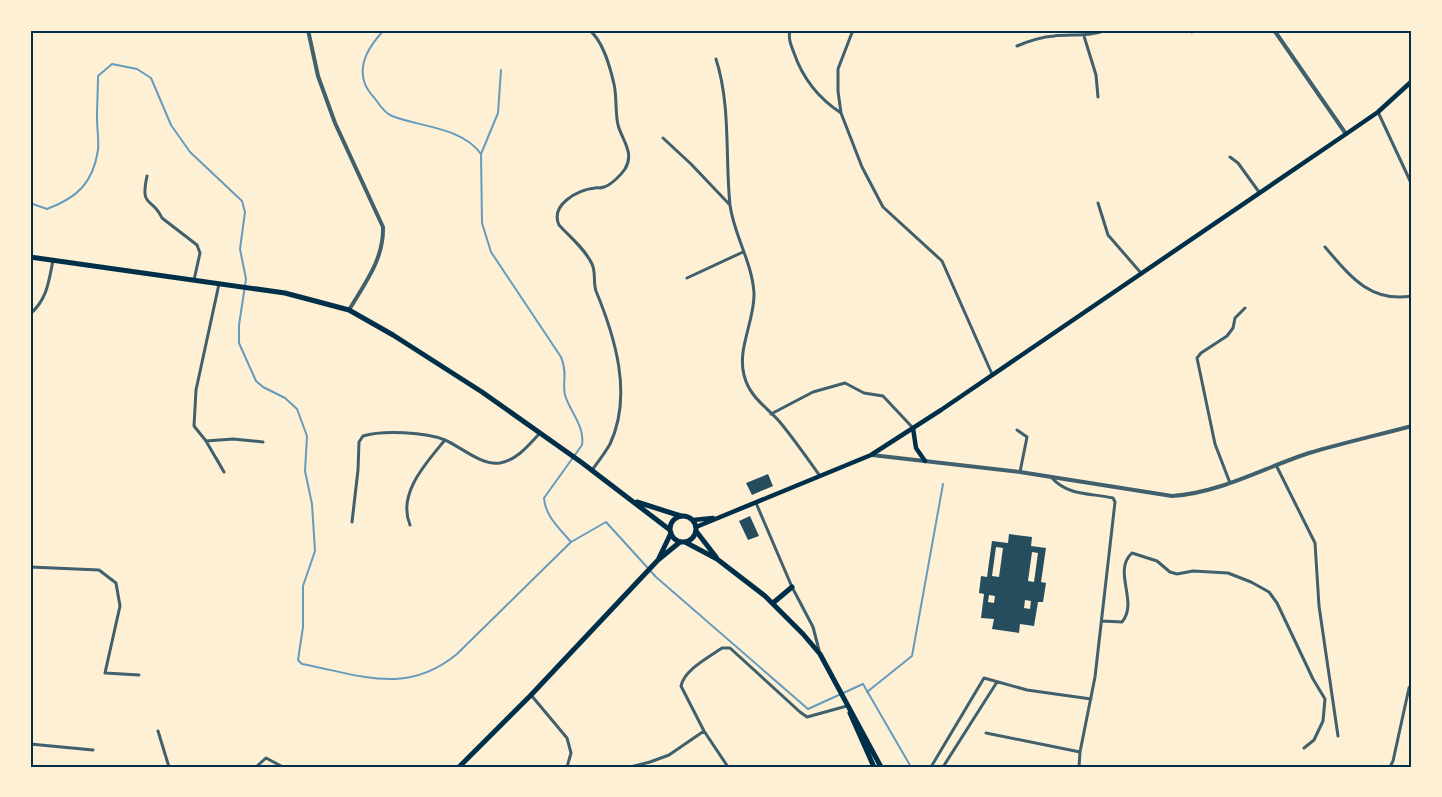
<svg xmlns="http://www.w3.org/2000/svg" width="1442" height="797" font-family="Commissioner,sans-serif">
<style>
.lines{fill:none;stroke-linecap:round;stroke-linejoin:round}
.stream{stroke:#669bbc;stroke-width:2}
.building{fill:#264d5e;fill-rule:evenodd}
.minor{stroke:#3f606c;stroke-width:3}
.tertiary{stroke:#3f606c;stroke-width:4}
.secondary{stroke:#003049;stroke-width:4.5}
.primary{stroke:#003049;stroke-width:5}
.neatline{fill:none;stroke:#003049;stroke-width:2}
</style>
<rect width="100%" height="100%" fill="#fdf0d5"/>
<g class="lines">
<!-- stream -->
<path class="stream" d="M384,30c-13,14 -27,33 -19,54 2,6 7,11 11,16 4,6 9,13 16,16 28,11 70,11 89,38l1,69 9,29 70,105c7,17 1,25 4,38 5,17 20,31 17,50l-38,53c1,18 16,31 27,44l35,-20 50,55 152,132 55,-25 48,83
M481,154l17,-41 3,-43
M30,203l17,6c30,-11 46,-26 51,-59 1,-10 -1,-22 -1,-32 0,-14 1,-28 1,-42l14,-12 25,5 14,9 20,47 19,27 52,49 3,11 -5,37 6,30 -7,46v18l17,38 7,6 22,11 12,11 10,27 -2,35 7,33 3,47 -12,35v41l-5,33 4,4c59,11 104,32 155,-10l114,-112
M867,692l45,-36 31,-172"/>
</g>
<!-- building -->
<path class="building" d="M768,474l5,12 -21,9 -6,-12z
M750,516l9,20 -11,4 -9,-19z
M1009,534l23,3 -1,9 15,2 -5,34 5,1 -3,19h-5l-4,24 -14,-2 -1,9 -27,-4 2,-10 -13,-1 3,-24 -5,-1 2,-17 6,1 5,-36 16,2zM996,547l7,1 -4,29 -7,-1zM1032,552l6,1 -4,29 -6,-1zM989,595l6,1 -1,7 -6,-1zM1025,600l6,1 -1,8 -6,-1z"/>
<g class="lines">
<!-- minor -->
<path class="minor" d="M589,30c14,10 21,37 25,54 3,13 1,28 4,41 4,15 17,28 7,44 -4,6 -14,16 -21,18 -6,2 -4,0 -9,1 -18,2 -45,17 -36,37 11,12 26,24 33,39 4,8 1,18 4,27 19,46 37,104 14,153 -5,9 -12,18 -18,26
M790,30c-2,9 1,15 4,23 9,26 24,45 47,60
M853,30l-15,39v22l3,22 21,54 21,40 59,54 50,113
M1189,30l3,2
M1084,36l12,39 2,22
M1017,46c12,-5 24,-9 37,-10 18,-2 35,1 52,-6
M716,59c15,47 9,98 14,146 4,30 22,57 24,88 1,27 -17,55 -10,82 5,21 21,31 35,46 15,18 28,37 41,55
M1378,112l34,73
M663,138l28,26 38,40
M1230,157l8,6 21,29
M147,176c-7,33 5,20 15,42l35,27 3,8 -6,27
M1098,203l10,32 33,38
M1325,247c25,29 45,56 87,49
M687,278l56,-26
M30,314c17,-14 19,-33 23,-54
M771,414l42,-22 32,-9 19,10 19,3 30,32
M1017,430l10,7 -7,35
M206,441l27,-2 30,3
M216,458l8,14 -18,-31 -12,-15 2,-36 23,-106
M1276,465l39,78 4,63 19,130
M1052,478c16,18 39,15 61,20l2,4 -20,175 -15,75 -1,15
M1230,483l-15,-39 -18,-86 4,-5 26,-17 6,-8 2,-10 10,-10
M756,503l36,84 21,40 6,23
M352,522l6,-52 1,-28 4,-6c19,-6 63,-4 82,4 16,7 37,26 55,23 17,-3 29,-18 40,-30
M410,525c-13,-31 16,-62 35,-85
M30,567l69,3 17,13 4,23 -15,67 34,2
M1102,621l20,1c17,-20 -10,-51 10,-69l25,8 13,11 7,2 16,-3 35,2 23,9 18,10 8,11 36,76 12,20 -2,22 -9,19 -10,8
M531,695l36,43 4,15 -4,14
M158,731l11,36
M986,733l94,19
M30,744l63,6
M256,767l10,-9 17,9
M630,767l20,-5 19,-7 35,-24
M728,767l-24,-36 -23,-45c3,-16 28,-29 41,-38h8l70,64 7,5 40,-11
M931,767l53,-89 43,12 64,9
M943,767l54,-85
M1390,767l3,-6 16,-73 3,-4"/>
<!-- tertiary -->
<path class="tertiary" d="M308,30l10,46 17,47 48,104c1,32 -18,56 -34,83
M1274,30l72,104
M872,455l148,17 152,24c48,-3 91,-28 137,-43 34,-10 69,-18 103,-27"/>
<!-- secondary -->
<path class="secondary" d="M913,428l3,20 9,13
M693,520l20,-2
M696,527l175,-72 70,-45 405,-276 32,-22 34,-31"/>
<!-- primary -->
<path class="primary" d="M30,257l255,36 64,17 44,25 89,57 99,70 89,68
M637,502l44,14
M670 529a13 13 0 1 1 26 0a13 13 0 1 1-26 0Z
M696,531l20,26
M685,542l32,17 48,37 38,38 17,20 61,113
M659,558l12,-25
M773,603l19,-16
M850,713l24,54
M459,767l72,-72 127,-135 22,-18"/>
</g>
<!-- border -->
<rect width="1442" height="797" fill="none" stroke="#fdf0d5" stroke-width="63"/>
<rect x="32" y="32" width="1378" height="734" class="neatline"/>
</svg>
